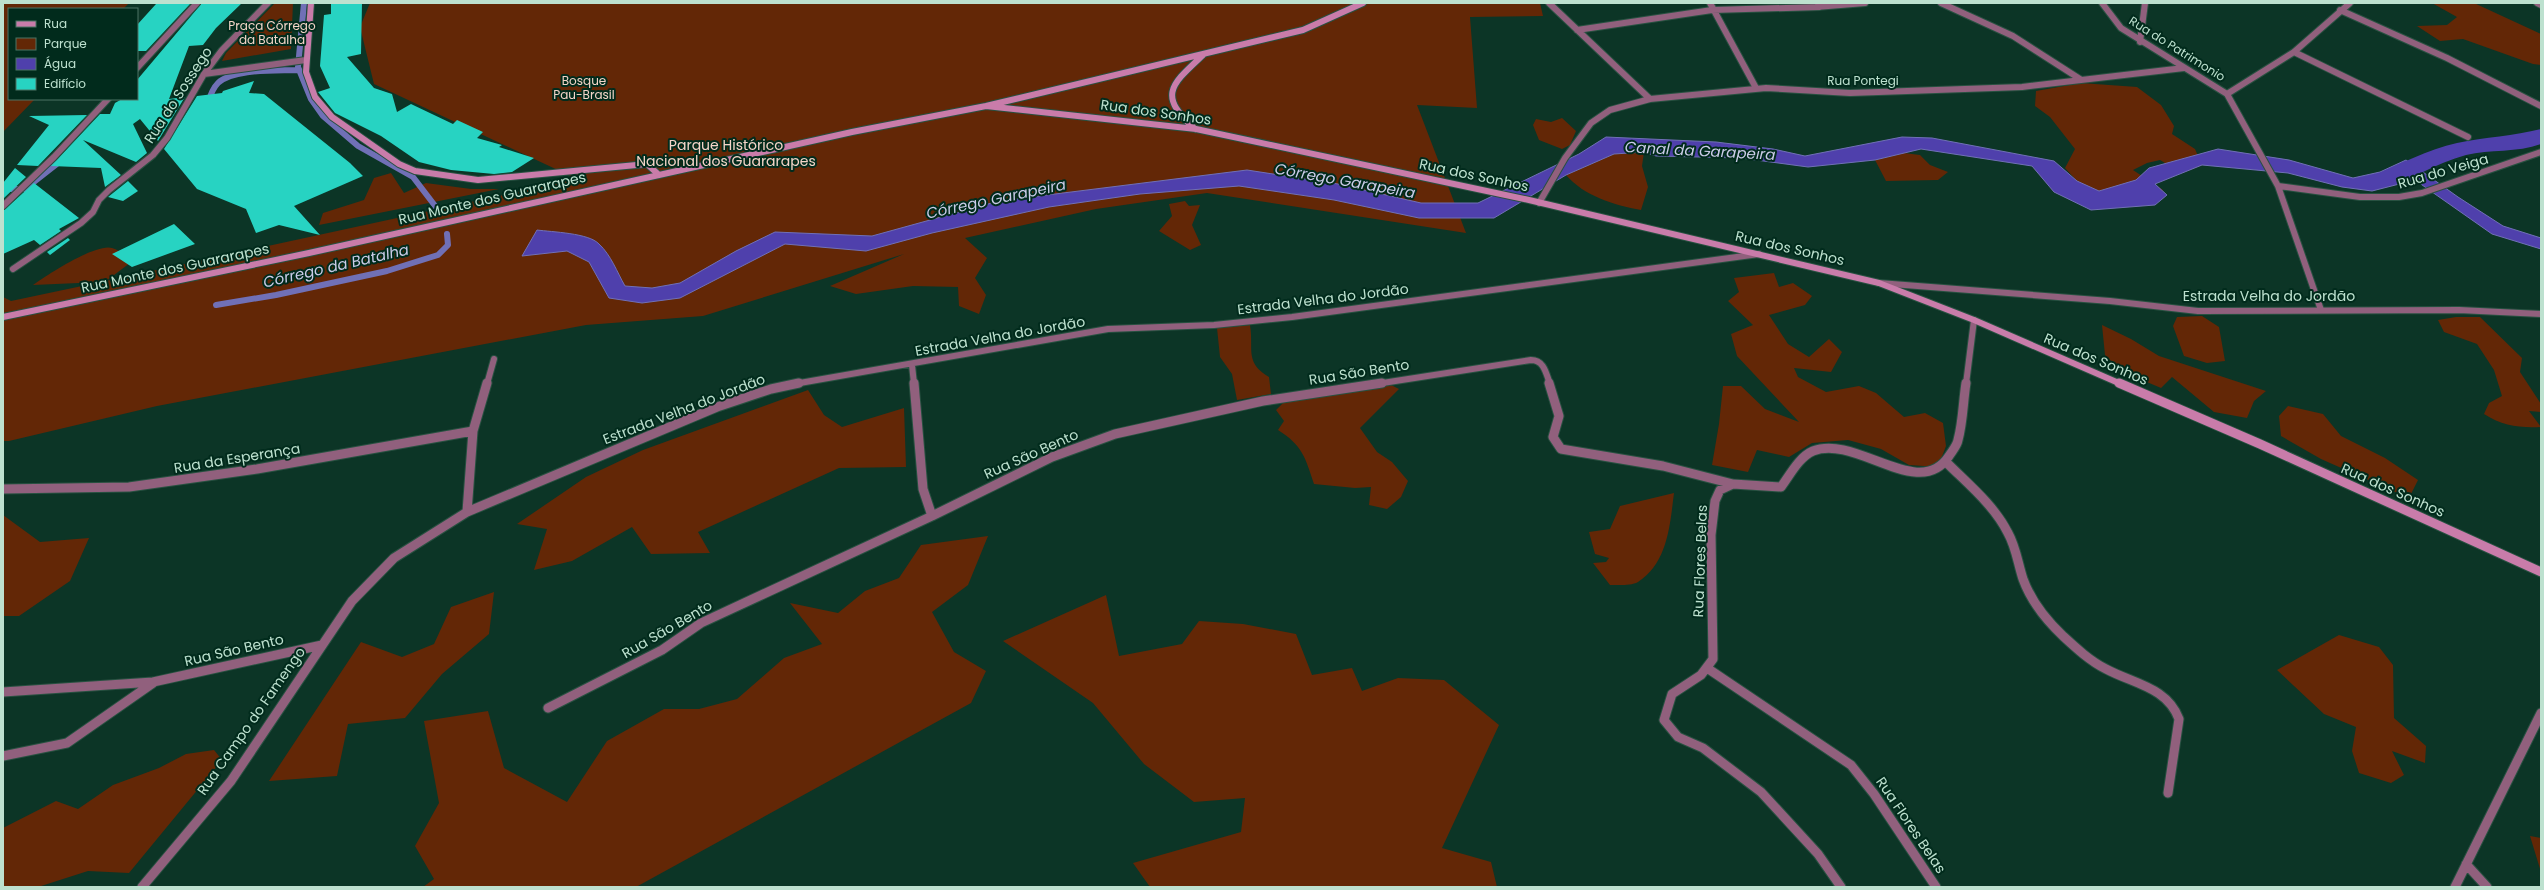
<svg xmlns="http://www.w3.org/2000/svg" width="2544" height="890" font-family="Poppins,sans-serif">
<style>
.green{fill:#632706}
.water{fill:#4f40ac;stroke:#7070b6}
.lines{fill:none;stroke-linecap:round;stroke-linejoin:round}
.stream{stroke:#7070b6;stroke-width:6}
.canal{fill:#4f40ac;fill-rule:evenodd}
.building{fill:#27d3c2}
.street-far1-casing{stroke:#285141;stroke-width:8}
.street-casing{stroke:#285141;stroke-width:11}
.secondary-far1-casing{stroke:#285141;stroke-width:8}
.secondary-casing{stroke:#285141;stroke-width:11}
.street-far1{stroke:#91607d;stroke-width:6}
.street{stroke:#91607d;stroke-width:9}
.secondary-far1{stroke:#c97caa;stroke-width:6}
.secondary{stroke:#c97caa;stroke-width:9}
.labels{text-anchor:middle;stroke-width:4;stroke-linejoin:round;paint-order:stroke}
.far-park-label{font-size:12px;fill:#f4d5c8;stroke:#012b1c}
.far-street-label{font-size:12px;fill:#bde1cf;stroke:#012b1c}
.street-label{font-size:14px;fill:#bde1cf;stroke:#012b1c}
.park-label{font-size:14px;fill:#f4d5c8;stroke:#012b1c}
.water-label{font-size:15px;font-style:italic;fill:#cbcce8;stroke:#012b1c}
</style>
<rect width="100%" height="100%" fill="#0c3526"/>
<!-- green -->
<path class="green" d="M3,3h126l-6,6h-114v90h26l-32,33z
M275,3h18l-2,46 -69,12 4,-8z
M370,3h1170l3,13 -73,1 7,91 -60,-3 49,128 -259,-40 -111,16 -131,29 22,20 -12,20 11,17 -7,19 -20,-8 -1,-19 -45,-1 -57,8 -26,-8 74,-32 -201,62 -117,9 -429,81 -148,35h-6v-144l8,4 90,-19 -68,3c14,-10 63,-42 79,-37 7,2 15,9 22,12l-28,21 471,-102 -203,-95 -14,-57z
M2432,3h42l67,31v31l-8,-1 -70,-25 -23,2 -23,-15 30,-1 10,-8z
M2081,83l56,4 24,18 13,21 -2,8 23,15 7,16 -20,8 -22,-13 -13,3 -14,7 30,20 -8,15 -43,3 -25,-2 -33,-14 -22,-26 44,14 -11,-12 10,-19 -25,-32 -15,-11 1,-15z
M1562,118l14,13 -6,14 -8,4 -23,-9 -6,-15 3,-6 15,3z
M1644,152l-2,14 6,21 -7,23c-27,-5 -57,-14 -75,-35l48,-21z
M1904,153l16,2 10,10 18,7 -10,8 -52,1 -11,-21z
M391,173l13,20 22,-10 45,6h28l-180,36 4,-12 41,-13 10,-22z
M1185,201l4,5 11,-1 -8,20 9,20 -11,5 -31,-19 13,-15 -3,-12z
M1774,273l5,14 14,-4 19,13 -7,9 -36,10 19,29 21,13 20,-18 13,13 -11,20 -37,-4 4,9 28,15 33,-6 17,7 28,24 21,-4 18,10 3,23 -8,21 -29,-2 -28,-16 -33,-9 -36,3 -23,14 -32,-7 -9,22 -36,-7 7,-41 4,-38h18l24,23 34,13 -62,-66 -6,-22 22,-9 -25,-24 11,-9 -5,-14z
M2202,316l17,11 6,34 -18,2 -23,-7 -11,-30 4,-9z
M2456,317h24l42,41 -2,14 21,32v8l-12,-1 12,16c-22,1 -38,-1 -57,-13l5,-11 13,-7 -8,-26 -17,-26 -33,-12 -6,-12z
M1250,325c4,24 -6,37 19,52l2,17 -34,6 -5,-26 -12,-17 -3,-29z
M2102,325l29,14 28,17 107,35 -12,10 -7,17 -33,-6 -42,-35 -11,11 -40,-17 -16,-16z
M1391,385l8,4 -39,39 17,24 15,10 16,19 -7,16 -14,12 -18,-4 2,-18 -16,1 -41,-4c-9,-27 -11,-38 -36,-54l6,-9 -8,-11 7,-7z
M808,390l16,25 18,12 62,-19 2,59 -67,1 -141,64 12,21 -59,1 -19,-27 -60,34 -38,9 13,-41 -30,-5 69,-47 57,-27z
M2288,406l35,8 18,22 44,22 33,22 -9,18 -88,-39 -40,-23 -2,-20z
M1674,493c-4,31 -6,70 -36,89 -7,4 -20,3 -28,3l-17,-22 13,-1 3,-4 -14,-4 -6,-22 21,-3 10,-23z
M3,515l37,27 49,-4 -19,43 -51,35h-16z
M988,536l-20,49 -36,27 22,40 32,19 -15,32 -335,184h-213l11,-8 -19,-33 24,-43 -15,-82 64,-10 16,57 63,34 40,-61 57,-32h35l38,-10 47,-41 38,-14 -32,-41 48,10 27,-22 34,-13 22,-33z
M494,592l-5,42 -47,40 -37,44 -57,6 -11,52 -68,5 92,-139 41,15 32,-13 17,-37z
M1106,595l13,61 63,-12 17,-23 44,3 53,10 16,41 40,-7 10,23 36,-13 46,2 55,45 -57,123 49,14 6,25h-347l-17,-24 108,-31 4,-34 -51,4 -50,-38 -51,-61 -90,-62z
M2339,635l40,12 14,18 1,53 32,28 -1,17 -33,-12 12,24 -13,8 -32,-10 -7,-22 4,-24 -32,-13 -47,-44z
M214,750l8,10 -93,113 -41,-2 -50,16h-35v-59l53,-27 22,8 35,-24 46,-17 27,-14z
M2530,836l11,2v34z"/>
<!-- water -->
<path class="water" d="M1606,137l110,5 57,7 32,7 97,-19 30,1 122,23 23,20 22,10 37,-11 13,-12 69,-19 71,11 64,18 27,-6 26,-12 52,37 45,29 38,12v11l-49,-15 -77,-54 -43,11 -30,-4 -54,-14 -86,-8 -47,19 12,11 -12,10 -64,5 -37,-18 -22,-26 -111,-17 -46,11 -67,7 -67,-9 -85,-2 -12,-4 -30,2 -48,21 -72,43h-75l-85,-18 -95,-14 -99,8 -91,13 -117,26 -66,18 -81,-7 -105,54 -38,5 -33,-5 -20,-36 -22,-11 -45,5 15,-26c15,2 52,3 62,14 12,11 18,28 26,42l27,2 28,-5 56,-32 39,-19 97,4 127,-35 248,-31 91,14 83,19h57l101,-49z"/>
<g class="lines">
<!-- stream -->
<path class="stream" d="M304,3l-6,64 13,32 12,17 35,30 55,31 26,34
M208,103c2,-7 5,-15 10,-20 15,-15 60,-12 80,-13
M3,189h22l37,-29
M216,305l60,-10 111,-24 51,-16 10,-10 -1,-11"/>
<!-- canal -->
<path class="canal" d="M2541,129v15c-24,9 -51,5 -75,11 -30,8 -56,26 -86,33l-8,-2 -4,-5 4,-5c27,-11 56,-27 85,-33 28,-6 57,-7 84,-14z"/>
</g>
<!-- building -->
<path class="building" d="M185,3h6l-45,48h-9v-26l19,-21z
M202,3h40l-26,25 -13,17 -14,1 -20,53 16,-2 -27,44 -18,-22 -7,5 14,29 -11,9 -53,-22 38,35 -16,12 -4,-19 -50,-2 49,-52h10l5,-11 7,-4h15v-19z
M331,3h31l-1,51 -14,3 27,31 18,6 5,18 14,-8 42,20 4,-4 26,12 -6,6 25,7 -3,2 35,11 -22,14 -18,2 -43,-4 -32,-8 -38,-26 -46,-23 -17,-21 12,-4 -10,-22 4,-51 7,-1z
M254,81l-5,12 15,1 86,69 13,13 -69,30 26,29 -41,-10 -23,8 -10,-24 -49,-20 -33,-40 33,-53 25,-3 1,-2z
M87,115l-49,51 -21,-1 32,-40 -20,-9z
M15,168l11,9 -23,22v-16z
M128,181l10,10 -15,10 -15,-4z
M34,183l45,35 -20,11 2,2 -21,14 -6,-5 -31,14v-43z
M174,224l21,20 -63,23 -20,-13z
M68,238l2,2 -20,15 -3,-3z"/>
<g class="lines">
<defs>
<path id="street-far1" d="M1549,3l101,96
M1710,3l46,85
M1941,3l72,33 67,43
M2102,3l19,25 106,66 51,92 43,124
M2537,3l4,2
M1816,7l49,-4
M2340,10l107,48 94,48
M1577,30l135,-20 108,-3
M2140,42l5,-39
M2294,52l174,85
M137,68l60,-65
M204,74l102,-14
M2227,94l67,-42 56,-49
M2278,186l82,11h39l23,-4 119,-41
M1539,203l26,-45 26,-35 19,-13 40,-11 116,-11 84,5 172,-6 162,-19
M3,206l51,-49 54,-58
M13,269l68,-46 12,-11 6,-12 10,-10 44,-35 14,-17 37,-64 18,-24 46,-47
M1879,283l231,18 88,10 261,-1 82,4
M912,365l2,19
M487,384l7,-25
M794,384l314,-55 106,-4 78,-8 467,-63
M1376,384l155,-24c13,0 15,13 19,24
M1966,384l8,-64"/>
<path id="street" d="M1549,383l10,33 -6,21 8,12 102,17 70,18
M1946,462c22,22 48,43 62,71 8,14 10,31 15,46 8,22 23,41 40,57 13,12 27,25 43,33 28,15 61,18 73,50l-11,74
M3,489l126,-2 128,-18 216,-38
M467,512l6,-81 14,-48
M932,516l120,-59 63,-23 148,-33 119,-18
M1707,668l144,97 23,29 62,93
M3,692l150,-10 169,-37
M548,708l114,-58 39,-27 231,-107 -9,-27 -9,-106
M3,756l64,-13 86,-60
M2466,864l21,23
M142,887l89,-106 121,-180 42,-43 73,-46 250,-105 54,-18 28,-6
M1841,887l-23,-33 -57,-62 -58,-44 -25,-11 -14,-17 8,-26 29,-19 12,-16 -2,-124 4,-34 5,-11 13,-6 48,3c9,-12 18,-30 32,-36 43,-17 106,51 136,5 3,-5 8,-10 9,-16 5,-18 5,-38 8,-57
M2455,887l86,-174"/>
<path id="secondary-far1" d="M311,3l-5,69 9,25 17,20 67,47 16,7 63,9 169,-16 12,11
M986,106l210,23 333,71 350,83 95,37 147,64
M1195,129c-38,-34 -24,-44 8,-74
M3,317l306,-64 543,-121 134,-26 317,-76 60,-27"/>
<path id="secondary" d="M2119,383l141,61 281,128"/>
</defs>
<!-- street-far1 casing -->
<use href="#street-far1" class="street-far1-casing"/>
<!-- street casing -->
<use href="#street" class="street-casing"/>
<!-- secondary-far1 casing -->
<use href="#secondary-far1" class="secondary-far1-casing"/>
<!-- secondary casing -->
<use href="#secondary" class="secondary-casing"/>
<!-- street-far1 -->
<use href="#street-far1" class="street-far1"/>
<!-- street -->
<use href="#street" class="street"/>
<!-- secondary-far1 -->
<use href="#secondary-far1" class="secondary-far1"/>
<!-- secondary -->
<use href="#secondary" class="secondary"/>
</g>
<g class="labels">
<!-- far-park labels -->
<g class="far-park-label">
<text x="272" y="30">Praça Córrego<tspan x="272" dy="14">da Batalha</tspan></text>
<text x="584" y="85">Bosque<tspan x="584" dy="14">Pau-Brasil</tspan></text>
</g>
<!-- far-street labels -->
<g class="far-street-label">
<text transform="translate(2177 49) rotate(32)" y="4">Rua do Patrimonio</text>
<text x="1863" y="85">Rua Pontegi</text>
</g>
<!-- street labels -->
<g class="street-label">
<text transform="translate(178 95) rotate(-57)" y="5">Rua do Sossego</text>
<text transform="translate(1156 112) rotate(8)" y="5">Rua dos Sonhos</text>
<text transform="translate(2443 171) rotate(-16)" y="5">Rua do Veiga</text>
<text transform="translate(1474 175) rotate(12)" y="5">Rua dos Sonhos</text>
<text transform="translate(492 198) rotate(-13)" y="5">Rua Monte dos Guararapes</text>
<text transform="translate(1790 248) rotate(13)" y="5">Rua dos Sonhos</text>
<text transform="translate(175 268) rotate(-12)" y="5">Rua Monte dos Guararapes</text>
<text x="2269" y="301">Estrada Velha do Jordão</text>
<text transform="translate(1323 299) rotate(-7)" y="5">Estrada Velha do Jordão</text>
<text transform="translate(1000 336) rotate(-10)" y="5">Estrada Velha do Jordão</text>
<text transform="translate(2096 359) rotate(23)" y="5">Rua dos Sonhos</text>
<text transform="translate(1359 372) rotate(-9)" y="5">Rua São Bento</text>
<text transform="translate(684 409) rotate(-21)" y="5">Estrada Velha do Jordão</text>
<text transform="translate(1031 454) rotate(-24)" y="5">Rua São Bento</text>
<text transform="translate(237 458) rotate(-9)" y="5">Rua da Esperança</text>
<text transform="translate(2393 490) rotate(24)" y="5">Rua dos Sonhos</text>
<text transform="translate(1700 561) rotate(-88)" y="5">Rua Flores Belas</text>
<text transform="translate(667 629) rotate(-30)" y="5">Rua São Bento</text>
<text transform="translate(234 650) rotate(-13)" y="5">Rua São Bento</text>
<text transform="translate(251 721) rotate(-55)" y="5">Rua Campo do Famengo</text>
<text transform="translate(1911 825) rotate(56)" y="5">Rua Flores Belas</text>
</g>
<!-- park labels -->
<g class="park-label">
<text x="726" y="150">Parque Histórico<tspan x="726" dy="16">Nacional dos Guararapes</tspan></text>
</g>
<!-- water labels -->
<g class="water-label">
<text transform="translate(1700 151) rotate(3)" y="5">Canal da Garapeira</text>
<text transform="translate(1345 181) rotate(10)" y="5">Córrego Garapeira</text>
<text transform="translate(996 199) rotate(-12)" y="5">Córrego Garapeira</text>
<text transform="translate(336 266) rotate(-13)" y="5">Córrego da Batalha</text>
</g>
</g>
<!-- border -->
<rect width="2544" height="890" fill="none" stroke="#bde1cf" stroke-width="8"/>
<!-- legend -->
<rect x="8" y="8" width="130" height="92" fill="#012b1c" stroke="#4c7464"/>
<rect x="16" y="21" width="20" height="6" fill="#c97caa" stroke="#4c7464"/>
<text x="44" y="28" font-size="12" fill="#bde1cf">Rua</text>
<rect x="16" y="38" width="20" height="12" fill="#632706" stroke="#4c7464"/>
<text x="44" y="48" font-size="12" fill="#bde1cf">Parque</text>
<rect x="16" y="58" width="20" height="12" fill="#4f40ac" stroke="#4c7464"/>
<text x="44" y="68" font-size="12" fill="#bde1cf">Água</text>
<rect x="16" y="78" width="20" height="12" fill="#27d3c2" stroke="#4c7464"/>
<text x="44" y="88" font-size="12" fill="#bde1cf">Edifício</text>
</svg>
